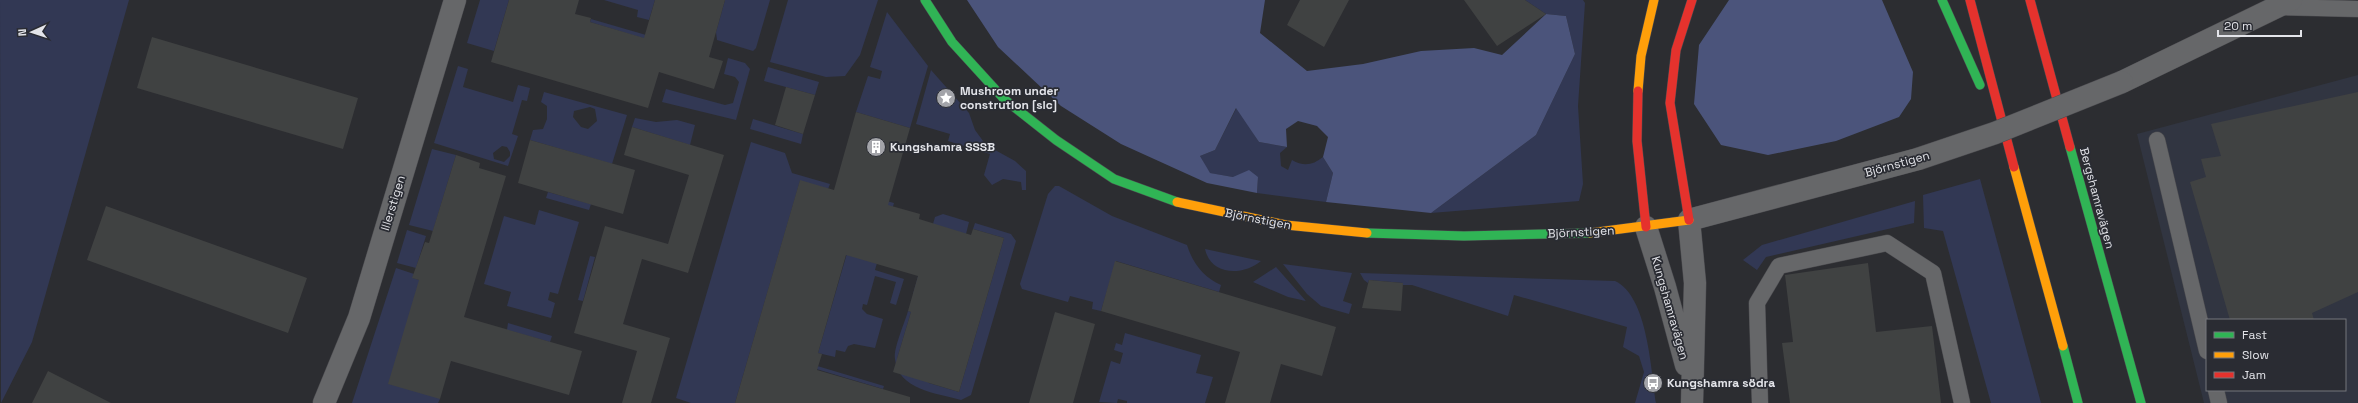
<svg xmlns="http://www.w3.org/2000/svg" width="2358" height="403" font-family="'Space Grotesk',sans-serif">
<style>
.built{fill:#313541;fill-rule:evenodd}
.green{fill:#323854;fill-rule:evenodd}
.forest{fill:#4b547b}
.building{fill:#404242}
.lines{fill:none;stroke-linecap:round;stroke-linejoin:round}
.lane-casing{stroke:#4b4b4f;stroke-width:17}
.street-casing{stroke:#4b4b4f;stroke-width:23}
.fast-casing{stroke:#4b4b4f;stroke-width:10}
.slow-casing{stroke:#4b4b4f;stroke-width:10}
.jam-casing{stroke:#4b4b4f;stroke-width:10}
.lane{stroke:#666769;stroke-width:16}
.street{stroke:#666769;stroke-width:22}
.fast{stroke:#30b455;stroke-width:9}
.slow{stroke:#ff9f0a;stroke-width:9}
.jam{stroke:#e5322d;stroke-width:9}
.street-bridge-casing{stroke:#4b4b4f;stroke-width:23;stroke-linecap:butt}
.street-bridge{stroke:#666769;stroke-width:22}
.labels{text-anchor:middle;stroke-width:3.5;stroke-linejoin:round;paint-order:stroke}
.poi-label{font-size:12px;font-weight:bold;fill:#e3e4e9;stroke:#2a2c33;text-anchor:start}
.street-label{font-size:12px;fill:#e3e4e9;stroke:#2a2c33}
</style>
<rect width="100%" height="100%" fill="#2c2d31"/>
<!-- built -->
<path class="built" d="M2358,75v328h-154l-67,-269zM2207,320h138v70h-138z"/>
<!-- green -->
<path class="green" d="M0,0h129l-97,342 -31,61z
M480,0h29l-15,51 -27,-8z
M604,0h51l-6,20 -12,-3 1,-7z
M725,0h45l-14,48 -3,3 -36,-11 -1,-8z
M788,0h90l-18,55 -15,21 -19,1 -56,-15z
M1525,0h58l2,3 -7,103 5,78 -4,17 -148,12 105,-78 39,-81 -9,-38 -20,-2z
M887,12l41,54 -18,62 -54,-16 12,-36 12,3 2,-8 -12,-4z
M591,19l62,18 -1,4 -62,-19z
M728,58l17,5 5,6 -14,51 -74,-18 4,-13 59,16 8,-2 6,-21 -4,-5 -11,-3z
M458,66l10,3 -5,18 50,15 5,-17 12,3 -3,13 -5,-1 -10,34 6,2 -10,30 -74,-23zM502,146l5,1 3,5v4l-6,6 -10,-3 -1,-6z
M768,67l51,15 -4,13 -51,-14z
M931,70l38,43 6,17 11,15 29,16 11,10v19h-4l-1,-8 -18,-3 -11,6 -8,-10 6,-21 -42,-13 2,-7 -34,-10z
M544,92l83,23 -15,49 -82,-24 3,-10 10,-1 4,-10v-13l-6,-4zM590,107l5,2 2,12 -9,8 -7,-2 -8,-10 1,-6z
M1237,107l22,35 28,5 -7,6 1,13 7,4 4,-10c12,7 21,5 31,-3l10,16 -7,29 -69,-9 1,-16h-25l-24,-4 -9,-17 15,-6z
M635,118l21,4 21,-2 18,5 -5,20 -58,-18z
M753,119l50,15 -2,10 -51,-15z
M751,142l34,11 7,20 38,11 -2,5 -28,-8 -65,222h-44l-15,-5z
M432,149l24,6 -23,76 -24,-6z
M1980,179l61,224h-50l-48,-172 -19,-3 -1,-33z
M1055,186h4l53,30 75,29c5,17 17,33 34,40l-2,7 -103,-31 -15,50 -9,-2 1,-7 -23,-6 -2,6 -46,-13 -2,-5 28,-90z
M836,187l58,16 -19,67 29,9 -8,26 -6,-2 6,-21 -21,-6 -8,29 -4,-1 -1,5 5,5 16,5 -8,29 -21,-4 -6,2 -3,6 -9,-2 -1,7 -17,-4 41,-141z
M548,192l43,12 -2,6 -43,-12z
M1915,201l-1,22 -148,34 -9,13 -14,-10 19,-15z
M539,210l40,12 -21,72 -8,-2 -2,8 7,3 -4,15 -44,-12 4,-14 -27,-8 20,-68 31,9z
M943,214l26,8 -3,12 -50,61 -3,-1 22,-77z
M975,223l36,11 5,7 -45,154 -10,5c-24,-7 -63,-10 -66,-41 -2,-10 10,-37 13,-48l3,1 -14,47 32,24 30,9 45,-154 -31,-9z
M407,230l19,6 -10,32 -19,-5z
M1205,249l56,12c-18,15 -50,15 -56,-12z
M590,256l5,1 -12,44 -5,-1z
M1283,264l69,9 -9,28 9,3 -3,10 -28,-8 -14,-12z
M1276,267l30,34 -18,-4 -35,-15z
M396,268l18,6 -1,4 6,2 21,119 -2,4h-86z
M1360,273l255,8c33,15 36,90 41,122h-21l9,-31 -5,-16 -16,-9 4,-20 -113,-32 -6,21 -96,-31h-9v-2l-34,-3 -1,3 -4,-3z
M508,323l44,13 -2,6 -43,-12z
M1125,333l76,22 -5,18 17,4 -8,26h-78v-2l-9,-2 -1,4 -18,-1 12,-41 9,3 3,-11 -9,-3 2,-7 6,2z
M814,365l70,21 -1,3 -70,-21z"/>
<!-- forest -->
<path class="forest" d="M967,0h298l-5,33 47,38 56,-7 58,-13 53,-3 28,7 44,-41 20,2 9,38 -39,81 -105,78 -105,-11 7,-29 -10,-16 5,-20 -11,-11 -19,-5 -12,8 1,18 -28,-5 -23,-34 -21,42 -15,6 10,17 23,4 16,-7 9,7 -1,16 -50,-10 -86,-39 -60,-38 -63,-59z
M1729,0h153l31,72 -2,27 -12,18 -63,24 -68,14 -47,-10 -27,-41 5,-59z"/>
<!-- building -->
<path class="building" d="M509,0h70l-4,14 16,4 -1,4 54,16 11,-38h70l-16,57 14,4 -9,28 -55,-17 -11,36 -157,-46z
M1300,0h49l-25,47 -37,-22z
M1464,0h61l21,14 -49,32z
M152,37l206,61 -15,51 -206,-61z
M786,87l29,8 -12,39 -28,-9z
M2358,92v200l-46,21 2,7h-84l-40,-138 16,-5 -5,-18 20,-3 -10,-32z
M856,112l54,16 -22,77 32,9 -1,5 52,16 2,-6 31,9 -45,154 -66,-20 18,-60 -3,-1 10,-35 -72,-21 -28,98 4,1 -5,16 93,27v6h-175l65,-223 34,10z
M632,127l92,28 -36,118 -46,-14 -19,65 47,14 -19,65h-29l15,-52 -63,-18 31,-107 63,18 21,-69 -65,-20z
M530,140l105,30 -12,44 -105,-31z
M456,155l24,8 -1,5 27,8 -42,141 118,34 -13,44 -118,-34 -11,38 -52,-15 31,-104 -7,-2 13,-36 4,1z
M106,206l201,72 -19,55 -201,-73z
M1115,261l221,66 -14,49 -41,-12 -11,39h-45l15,-51 -139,-41z
M1868,263l8,69 56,-6 9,77h-151l-8,-60 11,-1 -8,-67z
M1369,280l34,3 -2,28 -39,-3z
M1055,312l40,12 -22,79h-44z
M48,371l63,32h-79z"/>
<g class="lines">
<defs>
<path id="lane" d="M2278,7l80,2
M2157,140l50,211
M2216,390l3,13
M1760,403l-3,-100 22,-37 108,-23 46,30 29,130"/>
<path id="street" d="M2122,82l169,-82
M1646,227l19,60 21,78
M324,403l35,-85 96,-318
M1692,403l3,-120 -6,-63 229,-61"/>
<path id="fast" d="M925,0l27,42 52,57 52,41 58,39 63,23
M1942,0l38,85
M2070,147l71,256
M1367,233l97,3 126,-3
M2063,346l15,57"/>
<path id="slow" d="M1638,91l3,-35 13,-56
M2014,167l49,179
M1177,202l109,23 81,8
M1590,233l99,-13"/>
<path id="jam" d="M1970,0l44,167
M2030,0l40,147
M1638,91l-1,50 9,86
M1689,220l-19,-117 6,-53 16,-50"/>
</defs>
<!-- lane casing -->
<use href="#lane" class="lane-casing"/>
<!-- street casing -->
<use href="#street" class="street-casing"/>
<!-- fast casing -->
<use href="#fast" class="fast-casing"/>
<!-- slow casing -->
<use href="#slow" class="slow-casing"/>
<!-- jam casing -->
<use href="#jam" class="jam-casing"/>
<!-- lane -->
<use href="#lane" class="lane"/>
<!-- street -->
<use href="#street" class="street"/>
<!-- fast -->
<use href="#fast" class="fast"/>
<!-- slow -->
<use href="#slow" class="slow"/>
<!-- jam -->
<use href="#jam" class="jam"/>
<defs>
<path id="street-bridge" d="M1918,159l77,-26 127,-51"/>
</defs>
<!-- street-bridge casing -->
<use href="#street-bridge" class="street-bridge-casing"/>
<!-- street-bridge -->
<use href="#street-bridge" class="street-bridge"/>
</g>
<!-- icons -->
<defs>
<symbol id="sight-disc" viewBox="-11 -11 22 22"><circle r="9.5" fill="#a3a4a9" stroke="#2a2c33"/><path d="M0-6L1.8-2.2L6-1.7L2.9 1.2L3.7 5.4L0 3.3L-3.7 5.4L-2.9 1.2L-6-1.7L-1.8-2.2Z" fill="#fff"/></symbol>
<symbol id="building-disc" viewBox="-11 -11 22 22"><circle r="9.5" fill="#a3a4a9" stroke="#2a2c33"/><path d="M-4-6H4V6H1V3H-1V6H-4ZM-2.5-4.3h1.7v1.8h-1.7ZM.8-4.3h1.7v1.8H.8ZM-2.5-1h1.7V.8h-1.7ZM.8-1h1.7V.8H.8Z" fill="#fff"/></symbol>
<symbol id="bus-disc" viewBox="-11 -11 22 22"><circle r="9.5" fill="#a3a4a9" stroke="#2a2c33"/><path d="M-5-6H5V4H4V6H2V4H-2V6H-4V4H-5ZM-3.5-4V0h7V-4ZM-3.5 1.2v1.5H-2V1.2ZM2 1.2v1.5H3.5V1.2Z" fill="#fff"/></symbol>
</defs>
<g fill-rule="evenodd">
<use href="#sight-disc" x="935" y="87" width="22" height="22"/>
<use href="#building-disc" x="865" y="136" width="22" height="22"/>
<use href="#bus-disc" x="1642" y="372" width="22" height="22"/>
</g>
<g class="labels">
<!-- poi labels -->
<g class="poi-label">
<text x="960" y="95">Mushroom under<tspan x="960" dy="14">constrution [sic]</tspan></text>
<text x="890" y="151">Kungshamra SSSB</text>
<text x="1667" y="387">Kungshamra södra</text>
</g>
<!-- street labels -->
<g class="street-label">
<text transform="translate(1897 164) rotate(-16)" y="4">Björnstigen</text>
<text transform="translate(2097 198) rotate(75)" y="4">Bergshamravägen</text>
<text transform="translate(393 203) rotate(-73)" y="4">Illerstigen</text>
<text transform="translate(1258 219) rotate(11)" y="4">Björnstigen</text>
<text transform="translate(1581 232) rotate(-3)" y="4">Björnstigen</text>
<text transform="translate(1670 308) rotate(74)" y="4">Kungshamravägen</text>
</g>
</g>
<!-- legend -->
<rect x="2206" y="319" width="140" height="72" fill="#2a2c33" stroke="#74767c"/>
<rect x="2214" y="332" width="20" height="6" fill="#30b455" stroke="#74767c"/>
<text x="2242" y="339" font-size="12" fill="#e3e4e9">Fast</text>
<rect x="2214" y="352" width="20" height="6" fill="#ff9f0a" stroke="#74767c"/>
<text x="2242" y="359" font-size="12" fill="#e3e4e9">Slow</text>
<rect x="2214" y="372" width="20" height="6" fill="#e5322d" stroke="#74767c"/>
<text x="2242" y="379" font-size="12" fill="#e3e4e9">Jam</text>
<!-- north arrow -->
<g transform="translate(32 32) rotate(267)" stroke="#2a2c33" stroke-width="3" paint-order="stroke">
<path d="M0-3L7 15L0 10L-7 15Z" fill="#e3e4e9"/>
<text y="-6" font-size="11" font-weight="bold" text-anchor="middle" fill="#e3e4e9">N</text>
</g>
<!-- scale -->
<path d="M2218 30v6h83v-6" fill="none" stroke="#e3e4e9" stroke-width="2"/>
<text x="2224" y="30" font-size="12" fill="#e3e4e9" stroke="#2a2c33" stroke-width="3" paint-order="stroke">20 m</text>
</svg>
